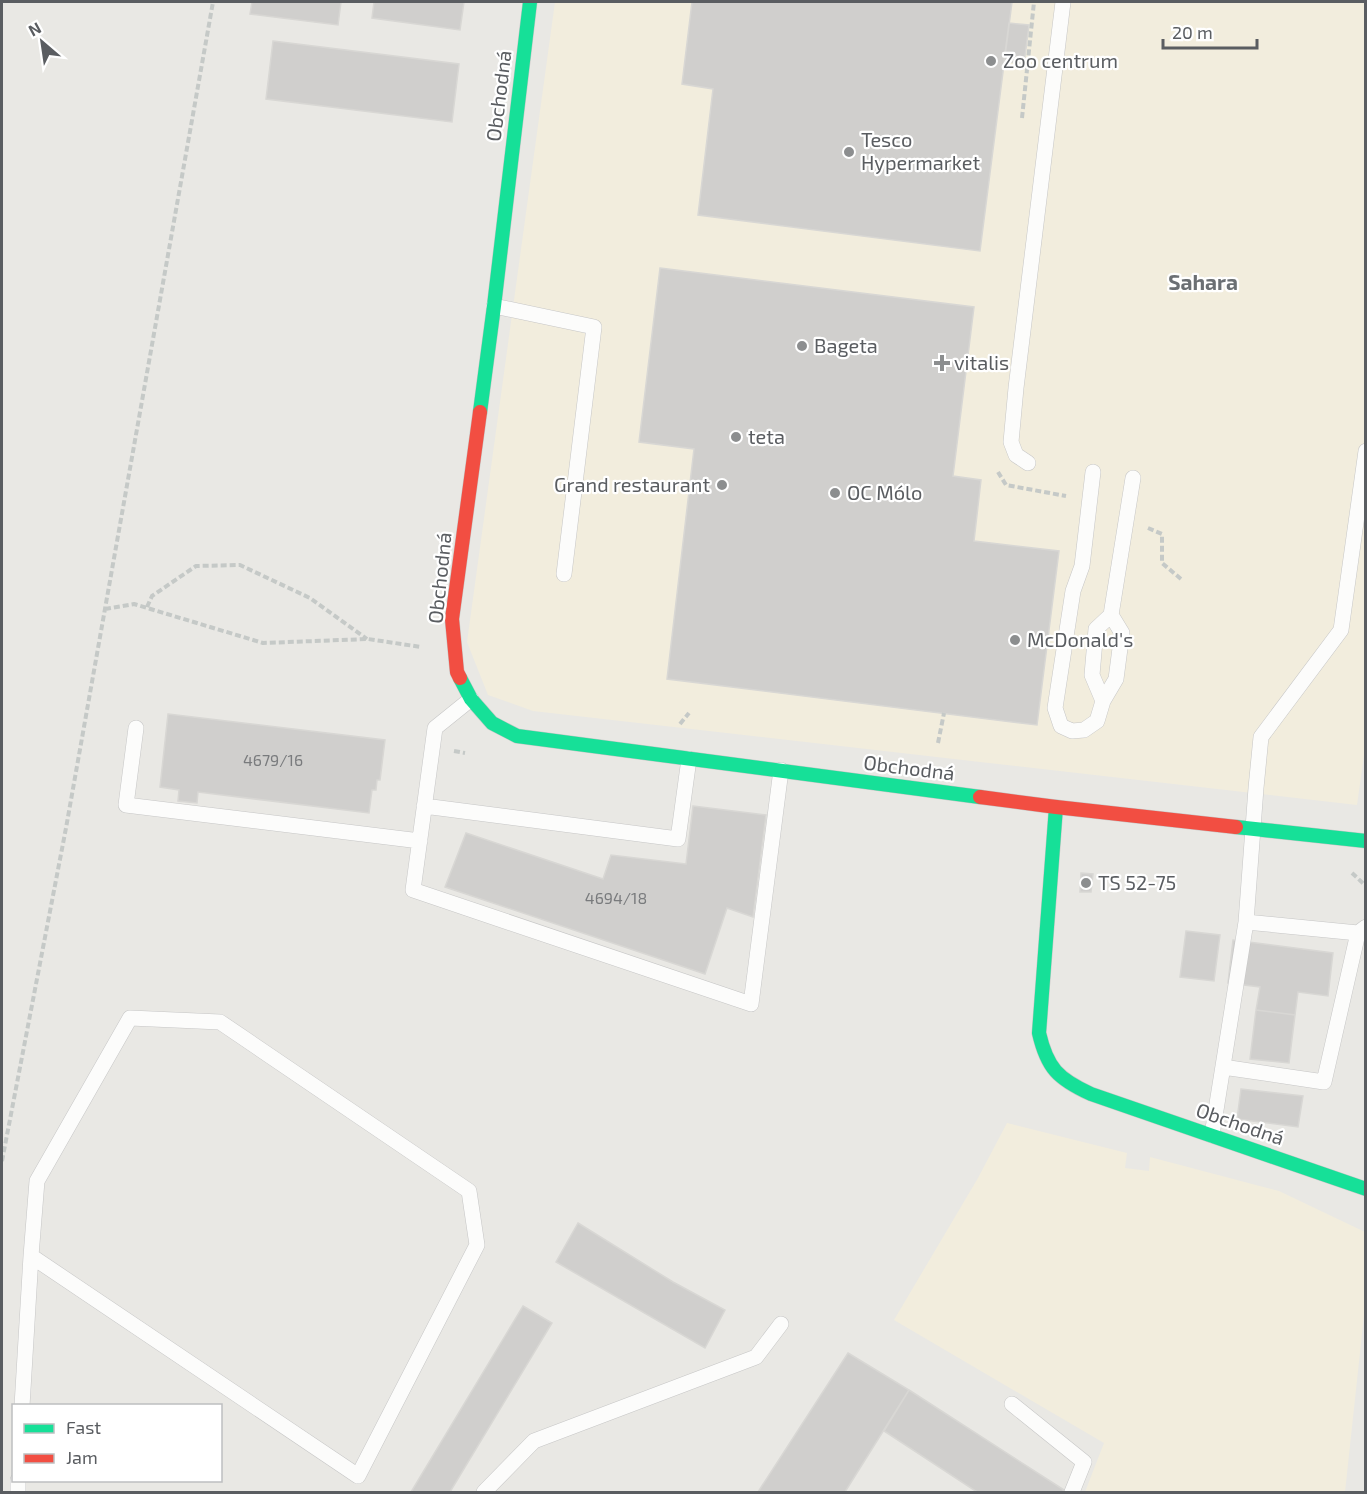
<svg xmlns="http://www.w3.org/2000/svg" width="1367" height="1494" font-family="'Exo 2',sans-serif">
<style>
.commercial{fill:#f2eddd}
.building{fill:#d0cfcd;stroke:#d8d7d4;stroke-width:1.5}
.lines{fill:none;stroke-linecap:round;stroke-linejoin:round}
.lane-casing{stroke:#c6c6c6;stroke-width:16}
.fast-casing{stroke:#c6c6c5;stroke-width:15}
.jam-casing{stroke:#c6c6c5;stroke-width:15}
.path{stroke:#c5c9c7;stroke-width:4;stroke-dasharray:6 3;stroke-linecap:butt}
.lane{stroke:#fcfcfb;stroke-width:15}
.fast{stroke:#16e098;stroke-width:14}
.jam{stroke:#f24e42;stroke-width:14}
.poi-dot{fill:#8c8e8f;stroke:#fff;stroke-width:2}
.labels{text-anchor:middle;stroke-width:4.5;stroke-linejoin:round;paint-order:stroke}
.number-label{font-size:16px;fill:#797b7d}
.poi-label{font-size:20px;fill:#5a5d61;stroke:#fff;text-anchor:start}
.street-label{font-size:20px;fill:#5a5d61;stroke:#fff}
.neighbourhood-label{font-size:21px;font-weight:bold;fill:#6b6f73;stroke:#fff}
</style>
<rect width="100%" height="100%" fill="#e9e8e4"/>
<!-- commercial -->
<path class="commercial" d="M555,2h810l1,739 -9,64 -824,-94 -45,-16 -21,-53z
M1007,1123l120,30 -2,15 24,3 1,-14 129,34 86,41v74l-20,186h-260l19,-49 -210,-123 84,-142z"/>
<!-- building -->
<path class="building" d="M252,2h89l-3,23 -88,-11z
M374,2h90l-4,28 -88,-12z
M692,2h320l-32,249 -282,-36 15,-126 -31,-5z
M1009,23l20,2 -5,39 -20,-3z
M273,41l186,23 -7,58 -186,-23z
M660,268l314,39 -21,169 28,4 -7,61 85,10 -22,174 -370,-46 27,-230 -55,-7z
M168,714l217,26 -5,40h-3l-1,10h-4l-3,23 -171,-21 -1,11 -19,-2 1,-11 -19,-3z
M693,806l73,9 -13,102 -26,-9 -22,66 -260,-87 21,-54 137,46 8,-24 75,9z
M1081,873l12,1 -2,18h-11z
M1186,931l34,4 -6,46 -34,-4z
M1233,940l100,13 -5,43 -30,-4 -3,23 -39,-5 4,-23 -32,-4z
M1256,1010l39,5 -6,48 -39,-4z
M1241,1089l62,7 -5,31 -61,-8z
M578,1223l95,59 52,28 -20,38 -149,-86z
M523,1306l29,17 -102,169h-39z
M848,1353l61,37 -64,102h-87z
M909,1390l155,100 -2,2h-85l-93,-61z"/>
<g class="lines">
<defs>
<path id="lane" d="M494,306l100,21 -30,247
M1028,463l-12,-8 -5,-13 5,-54 47,-386
M1093,472l-11,94 -9,25 -18,117 6,18 11,5 12,-1 13,-9 6,-20 13,-22 6,-46 -11,-18
M471,699l-36,29 -22,162 338,114 30,-234
M1103,701l-11,-26 4,-46 15,-14 22,-137
M136,728l-10,77 294,36
M424,806l254,33 11,-80
M1246,922l112,11
M130,1018l90,4 249,169 8,54 -119,231 -327,-220 6,-75z
M1223,1067l101,15 34,-149 8,-6
M1212,1135l34,-213 10,-134 5,-51 80,-107 25,-179
M1012,1404l72,58 -12,30
M22,1406l9,-150
M18,1492v-12
M484,1492l50,-51 222,-84 25,-33"/>
<path id="fast" d="M480,412l14,-106 36,-304
M460,678l11,21 21,24 25,13 463,61
M1056,807l-17,226c8,35 19,46 52,61l275,95
M1236,827l130,14"/>
<path id="jam" d="M460,678l-3,-6 -5,-53 28,-207
M980,797l76,10 180,20"/>
</defs>
<!-- lane casing -->
<use href="#lane" class="lane-casing"/>
<!-- fast casing -->
<use href="#fast" class="fast-casing"/>
<!-- jam casing -->
<use href="#jam" class="jam-casing"/>
<!-- path -->
<path class="path" d="M1022,118l12,-116
M998,472l8,13 60,11
M1148,528l14,6v29l19,16
M147,607l5,-11 44,-30 44,-1 70,33 57,41
M105,609l29,-5 129,39 105,-4 53,8
M680,724l9,-11
M938,743l6,-30
M454,751l11,2
M1352,873l14,13
M2,1161l64,-333 147,-826"/>
<!-- lane -->
<use href="#lane" class="lane"/>
<!-- fast -->
<use href="#fast" class="fast"/>
<!-- jam -->
<use href="#jam" class="jam"/>
</g>
<!-- markers -->
<g class="poi-dot">
<circle cx="991" cy="61" r="6"/>
<circle cx="849" cy="152" r="6"/>
<circle cx="802" cy="346" r="6"/>
<path d="M939 354h6v6h6v6h-6v6h-6v-6h-6v-6h6z"/>
<circle cx="736" cy="437" r="6"/>
<circle cx="722" cy="485" r="6"/>
<circle cx="835" cy="493" r="6"/>
<circle cx="1015" cy="640" r="6"/>
<circle cx="1086" cy="883" r="6"/>
</g>
<g class="labels">
<!-- number labels -->
<g class="number-label">
<text x="273" y="766">4679/16</text>
<text x="616" y="904">4694/18</text>
</g>
<!-- poi labels -->
<g class="poi-label">
<text x="1003" y="68">Zoo centrum</text>
<text x="861" y="147">Tesco<tspan x="861" dy="23">Hypermarket</tspan></text>
<text x="814" y="353">Bageta</text>
<text x="954" y="370">vitalis</text>
<text x="748" y="444">teta</text>
<text x="710" y="492" text-anchor="end">Grand restaurant</text>
<text x="847" y="500">OC Mólo</text>
<text x="1027" y="647">McDonald's</text>
<text x="1098" y="890">TS 52-75</text>
</g>
<!-- street labels -->
<g class="street-label">
<text transform="translate(499 96) rotate(-83)" y="7">Obchodná</text>
<text transform="translate(440 578) rotate(-84)" y="7">Obchodná</text>
<text transform="translate(909 768) rotate(7)" y="7">Obchodná</text>
<text transform="translate(1240 1124) rotate(19)" y="7">Obchodná</text>
</g>
<!-- neighbourhood labels -->
<g class="neighbourhood-label">
<text x="1203" y="290">Sahara</text>
</g>
</g>
<!-- border -->
<rect width="1367" height="1494" fill="none" stroke="#5a5d61" stroke-width="6"/>
<!-- legend -->
<rect x="12" y="1404" width="210" height="78" fill="#ffffff" stroke="#bdbec0" stroke-width="1.5"/>
<rect x="24" y="1424" width="30" height="9" fill="#16e098" stroke="#bdbec0" stroke-width="1.5"/>
<text x="66" y="1434" font-size="18" fill="#5a5d61">Fast</text>
<rect x="24" y="1454" width="30" height="9" fill="#f24e42" stroke="#bdbec0" stroke-width="1.5"/>
<text x="66" y="1464" font-size="18" fill="#5a5d61">Jam</text>
<!-- north arrow -->
<g transform="translate(42 42) rotate(331)" stroke="#ffffff" stroke-width="4.5" paint-order="stroke">
<path d="M0-4.5L10 22L0 15L-10 22Z" fill="#5a5d61"/>
<text y="-9" font-size="16" font-weight="bold" text-anchor="middle" fill="#5a5d61">N</text>
</g>
<!-- scale -->
<path d="M1163 39v9h94v-9" fill="none" stroke="#5a5d61" stroke-width="3"/>
<text x="1172" y="39" font-size="18" fill="#5a5d61" stroke="#ffffff" stroke-width="4.5" paint-order="stroke">20 m</text>
</svg>
